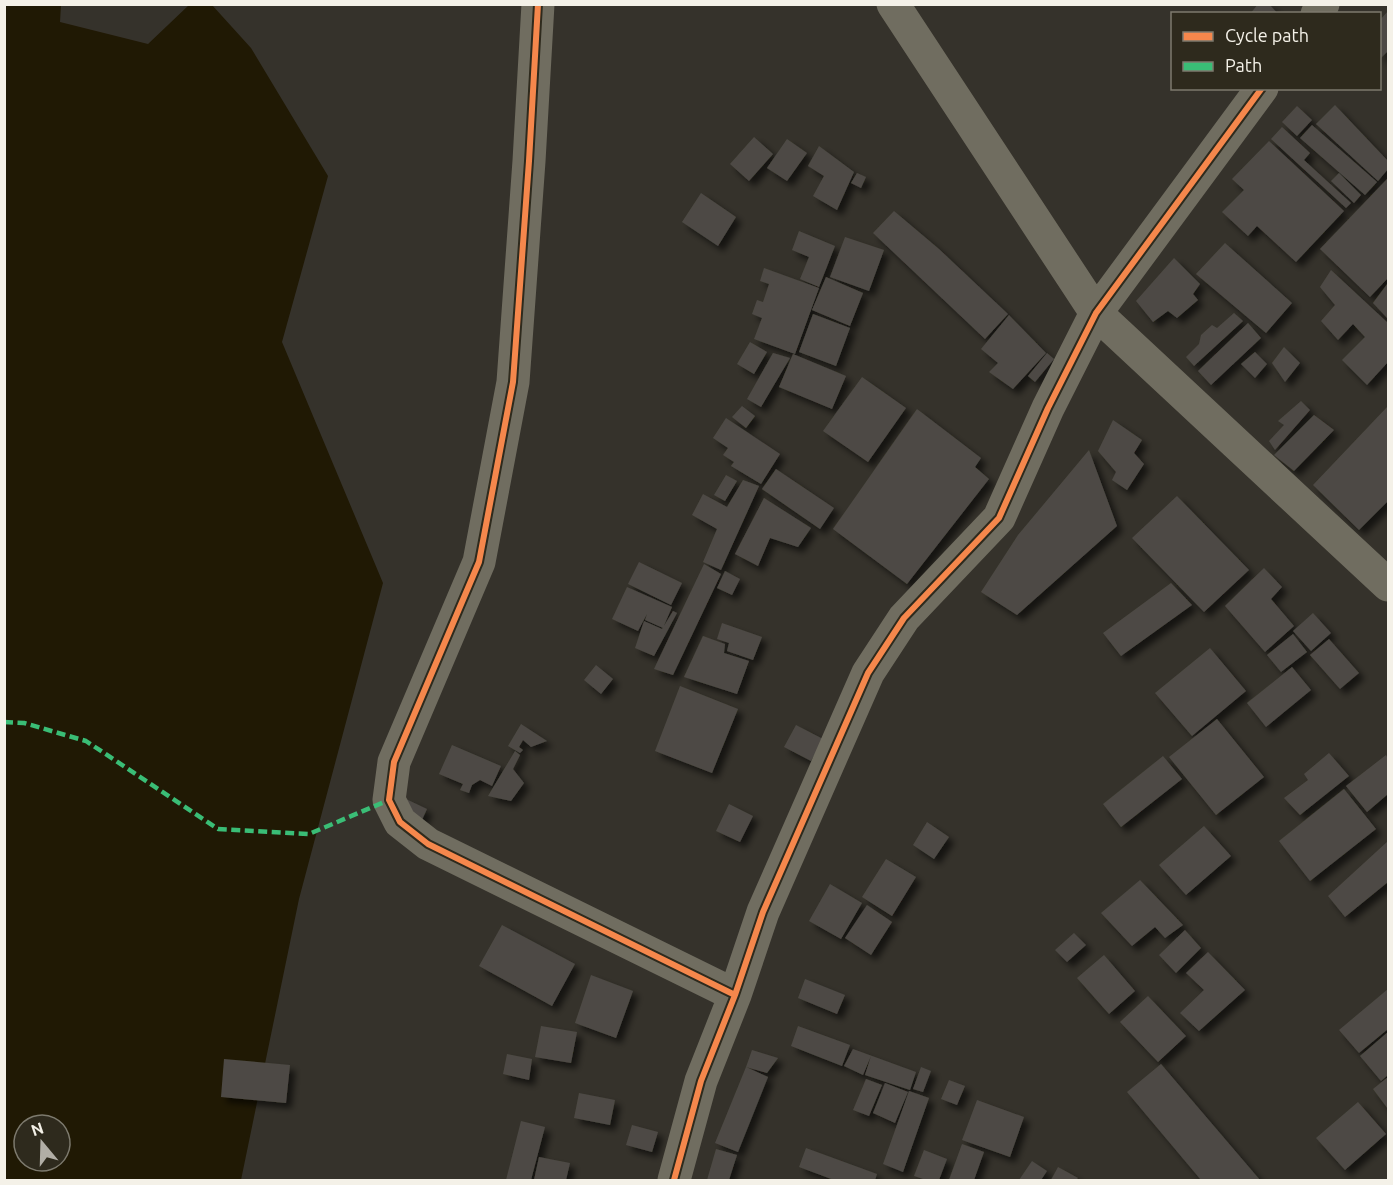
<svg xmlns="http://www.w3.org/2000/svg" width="1393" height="1185" font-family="Ubuntu,sans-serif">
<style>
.water{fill:#201904;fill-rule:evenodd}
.building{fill:#4d4a44;filter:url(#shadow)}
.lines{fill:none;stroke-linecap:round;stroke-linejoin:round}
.minor{stroke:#706d60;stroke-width:33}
.quiet{stroke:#3abd76;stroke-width:4.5;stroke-dasharray:9 4.5;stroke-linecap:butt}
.cycleway-casing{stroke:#2e2a1d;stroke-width:10}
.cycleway{stroke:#f5874c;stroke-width:6}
</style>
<defs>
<filter id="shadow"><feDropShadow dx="5.5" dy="5.5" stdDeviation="3" flood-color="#0009"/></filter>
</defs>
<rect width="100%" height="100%" fill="#35322b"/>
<!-- water -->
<path class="water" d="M5,5h56l-1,17 88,22 41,-39h23l39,43 77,128 -46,166 101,241 -84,316 -58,281h-236zM24,1125h36v36h-36z"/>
<!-- building -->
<path class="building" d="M1258,4h11l9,10h-28z
M1388,11v40l-8,8v-39z
M1335,105l53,56v8l-10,12 -62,-57z
M1297,106l15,14 -15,16 -15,-14z
M1312,125l65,57 -12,13 -65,-57z
M1282,127l28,26 -6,7 47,43 -5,5 -75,-69z
M754,137l19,17 -24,27 -19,-17z
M787,139l20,14 -20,28 -20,-13z
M1269,141l75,70 -48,51 -39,-36 -9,10 -26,-24 22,-22 -12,-11z
M819,146l35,26 -17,38 -24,-14 11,-20 -16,-10z
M857,173l9,4 -5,11 -10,-5z
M1339,173l22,22 -7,8 -23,-22z
M1388,178v100l-18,19 -50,-48z
M701,193l35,24 -18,29 -36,-24z
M894,211l45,38 69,65 -23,25 -112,-106z
M799,231l36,15 -16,41 -19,-8 9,-22 -17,-7z
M845,237l39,13 -15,41 -39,-14z
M1225,243l67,60 -26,30 -70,-59z
M1174,258l26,26 -7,10 5,6 -21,18 -9,-7 -15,11 -17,-21z
M764,268l55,20 -24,66 -41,-15 8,-21 -10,-4 5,-14 6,2 6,-18 -9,-3z
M1331,270l57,53v39l-21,23 -25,-25 23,-23 -12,-13 -15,16 -17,-19 14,-16 -15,-18z
M826,277l37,16 -13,33 -38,-16z
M1388,283v36l-15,-16z
M1234,313l9,8 -49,45 -8,-9 13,-13 2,-9 11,-10 5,3z
M813,314l37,14 -14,38 -37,-14z
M1009,315l37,38 -33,36 -24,-17 9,-9 -17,-14z
M1248,323l13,15 -50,47 -13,-14z
M750,342l17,10 -13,22 -17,-10z
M1284,347l16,16 -15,19 -13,-19z
M1255,352l12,12 -12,14 -14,-14z
M773,353l17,5 -29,49 -14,-8z
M1047,353l7,6 -19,23 -7,-6z
M793,354l53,22 -14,33 -53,-22z
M862,377l44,31 -38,54 -45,-31z
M1301,401l9,9 -35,40 -6,-9 15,-16 -6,-4z
M742,406l13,10 -9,12 -14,-11z
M1388,406v95l-29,29 -46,-45z
M917,409l64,49 -6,9 14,12 -82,105 -74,-55z
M1314,415l20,15 -40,41 -20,-16z
M726,418l54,36 -19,30 -30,-18 3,-4 -11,-7 5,-7 -15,-10z
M1113,420l29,20 -8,13 10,11 -17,26 -15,-10 4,-8 -18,-21z
M1089,450l28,76 -100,89 -36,-23 37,-57z
M776,469l58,39 -14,21 -58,-40z
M726,475l11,6 -12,20 -11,-6z
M743,480l16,6 -38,84 -18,-8 14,-33 -25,-14 11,-21 24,13z
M1177,496l72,74 -45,42 -72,-74z
M764,498l47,30 -13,19 -28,-9 -12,28 -23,-12z
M639,562l43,21 -11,22 -43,-21z
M704,564l17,10 -48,101 -19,-6z
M1264,568l18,19 -11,12 23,27 -29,26 -40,-46z
M725,571l15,8 -8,16 -15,-7z
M1171,583l21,22 -71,51 -18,-23z
M627,587l45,20 -9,21 -18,-8 2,-6 -9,17 -26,-12z
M673,611l4,2 -23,43 -19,-8 9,-27 18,8z
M1313,613l18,20 -20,18 -18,-20z
M722,623l40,14 -9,23 -26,-9 2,-8 -12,-4z
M1293,634l14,18 -26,20 -14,-17z
M703,636l22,8 -1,9 25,8 -12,33 -53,-17z
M1329,639l30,34 -19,16 -30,-34z
M1210,648l36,43 -54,45 -37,-43z
M596,665l17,14 -12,15 -17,-14z
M1292,667l19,23 -45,37 -19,-24z
M680,686l58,23 -26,64 -57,-22z
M1217,719l47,58 -48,38 -47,-58z
M521,724l26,17 -16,6 -8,-7 -4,7 4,3 -3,3 -12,-7z
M796,725l27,14 -12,22 -27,-14z
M452,745l49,21 -9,20 -12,-6 -8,5 -3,8 -9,-3 3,-6 -24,-10z
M515,751l5,4 -7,14 11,14 -13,18 -23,-5z
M1329,753l20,23 -49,39 -16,-17 24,-18 -4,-6z
M1386,755l2,4v35l-21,18 -21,-26z
M1163,756l19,23 -61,48 -18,-23z
M1344,789l32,40 -66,52 -31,-40z
M406,799l21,10 -11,24z
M729,804l24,12 -13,26 -24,-11z
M927,822l22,15 -15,22 -21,-14z
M1204,826l27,30 -45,39 -27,-30z
M1388,841v41l-43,35 -17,-21z
M886,859l30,18 -24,39 -30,-19z
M1140,880l43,45 -18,13 -10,-11 -23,19 -31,-33z
M830,884l32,19 -21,36 -32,-18z
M867,905l25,17 -21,33 -26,-17z
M502,925l73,39 -23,42 -73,-40z
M1185,930l16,18 -25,25 -17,-18z
M1074,933l12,12 -19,17 -12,-12z
M1208,952l37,38 -46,41 -19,-18 24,-23 -18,-17z
M1104,955l31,36 -26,23 -32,-36z
M591,975l42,16 -17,47 -41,-15z
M805,979l40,16 -8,19 -39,-16z
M1388,989v40l-29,24 -20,-23z
M1148,996l38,40 -28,26 -38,-40z
M541,1026l36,6 -6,31 -36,-6z
M798,1026l52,19 -8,21 -51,-20z
M1388,1032v43l-7,6 -21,-25z
M853,1049l63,23 -6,18 -45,-15 6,-19 -8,19 -19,-9z
M752,1050l26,8 -11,15 -21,-6z
M507,1054l25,5 -3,21 -26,-6z
M224,1059l66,6 -4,38 -65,-6z
M1161,1064l99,116h-59l-74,-88z
M746,1067l22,10 -30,75 -23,-9z
M921,1067l10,4 -8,21 -10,-3z
M1388,1077v32l-15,-20z
M866,1079l16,6 -13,31 -16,-6z
M949,1080l16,6 -8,19 -16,-6z
M885,1083l23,9 -13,31 -22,-10z
M909,1091l20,7 -26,74 -20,-8z
M579,1093l36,7 -5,25 -36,-7z
M977,1100l47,17 -14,40 -48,-17z
M1358,1102l28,32 -41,36 -29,-32z
M521,1121l24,6 -14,53h-25z
M632,1125l26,7 -6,20 -26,-7z
M962,1144l22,8 -10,28h-25z
M806,1148l71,26 -2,6h-41l-35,-13z
M716,1149l21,6 -8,25h-22z
M924,1150l23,9 -8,21h-13l-12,-4z
M539,1157l31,6 -4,17h-32z
M1032,1161l15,10 -6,9h-22z
M1058,1167l20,11 -2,2h-25z"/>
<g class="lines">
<!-- minor -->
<path class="minor" d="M538,4l-9,157 -16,221 -34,180 -85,200 -5,38 11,22 28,22 307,151
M893,4l203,309 292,272
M1317,14l6,-10
M674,1180l27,-99 34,-86 28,-83 105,-239 36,-55 95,-100 49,-110 48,-95 166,-225"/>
<!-- quiet -->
<path class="quiet" d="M4,722l20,1 62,18 132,88 91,5 80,-34"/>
<defs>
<path id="cycleway" d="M538,4l-9,157 -16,221 -34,180 -85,200 -5,38 11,22 28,22 307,151
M674,1180l27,-99 34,-86 28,-83 105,-239 36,-55 95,-100 49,-110 48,-95 166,-225"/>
</defs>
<!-- cycleway casing -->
<use href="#cycleway" class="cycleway-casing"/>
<!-- cycleway -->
<use href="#cycleway" class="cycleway"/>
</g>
<!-- border -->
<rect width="1393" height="1185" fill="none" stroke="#f4f1e8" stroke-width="12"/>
<!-- legend -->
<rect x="1171" y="12" width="210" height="78" fill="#2e2a1d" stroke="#7d7a6e" stroke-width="1.5"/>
<rect x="1183" y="32" width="30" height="9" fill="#f5874c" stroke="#7d7a6e" stroke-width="1.5"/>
<text x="1225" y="42" font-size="18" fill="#f4f1e8">Cycle path</text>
<rect x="1183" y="62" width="30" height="9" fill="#3abd76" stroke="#7d7a6e" stroke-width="1.5"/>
<text x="1225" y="72" font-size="18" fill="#f4f1e8">Path</text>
<!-- north arrow -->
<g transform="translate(42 1143) rotate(341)"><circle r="28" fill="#2e2a1d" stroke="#7d7a6e" stroke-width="1.5"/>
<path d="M0-4.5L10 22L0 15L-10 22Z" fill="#b1aea6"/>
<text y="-9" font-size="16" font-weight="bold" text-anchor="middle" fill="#f4f1e8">N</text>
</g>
</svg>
